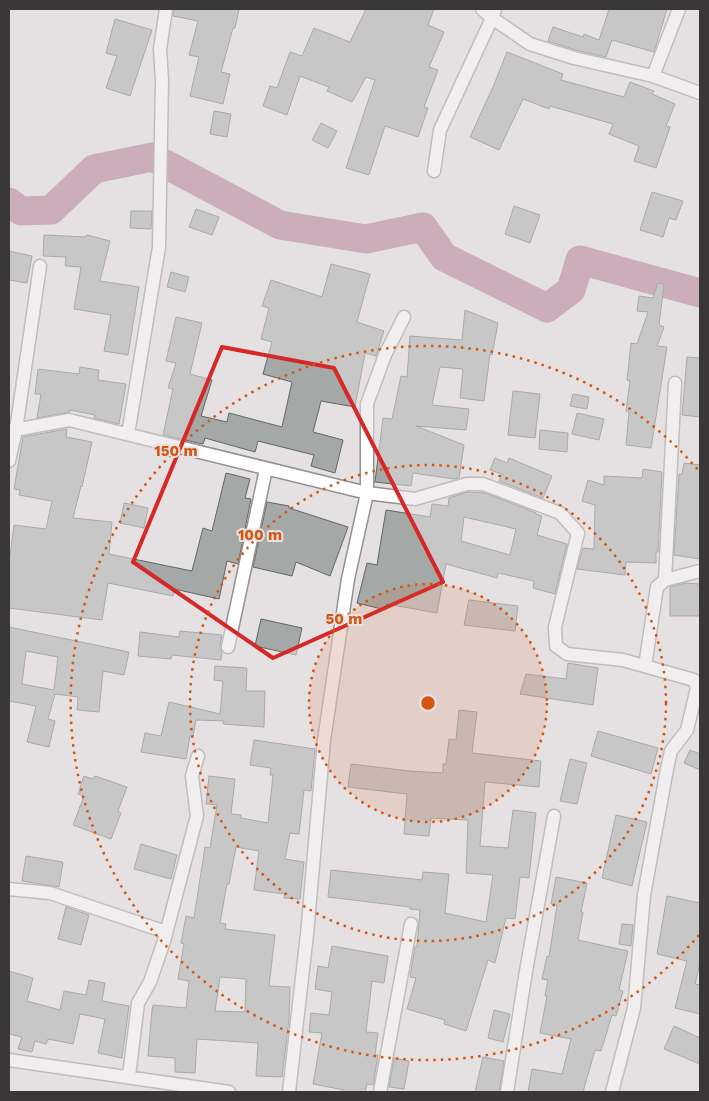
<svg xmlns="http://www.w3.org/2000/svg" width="709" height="1101" font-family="'Work Sans',sans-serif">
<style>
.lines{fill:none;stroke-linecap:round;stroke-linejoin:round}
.river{stroke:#ab718a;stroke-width:29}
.building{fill:#a4a9a8;stroke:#626765;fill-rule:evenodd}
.minor-casing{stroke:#959092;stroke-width:15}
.minor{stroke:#fff;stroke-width:12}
.marked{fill:none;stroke:#d62828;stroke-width:4;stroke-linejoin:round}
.ring{fill:none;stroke:#d65610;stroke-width:2.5;stroke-dasharray:2.5 5}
.centre{fill:#d65610;stroke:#e5e0e2;stroke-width:2.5}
.ring-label{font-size:15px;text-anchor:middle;font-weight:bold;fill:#d65610;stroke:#e5e0e2;stroke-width:4;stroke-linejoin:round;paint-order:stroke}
</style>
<rect width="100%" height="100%" fill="#e5e0e2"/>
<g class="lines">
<!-- river -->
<path class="river" d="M9,202l12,9 30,-1 43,-41 58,-12 128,68 86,14 57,-12 21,30 103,51 24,-18 9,-30 120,33"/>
</g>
<!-- building -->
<path class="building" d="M174,9h65l-4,19h-2l-12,44 9,2 -7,30 -33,-8 9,-39 -10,-2 9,-34 -25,-5z
M366,9h68l-6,16 16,7 -15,35 9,3 -14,37 4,1 -10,29 -33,-11 -16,49 -23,-7 29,-88 -9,-3 -14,25 -25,-11 2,-4 -29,-11 -13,39 -24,-9 7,-20 7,2 13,-36 12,4 12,-28 36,14z
M609,9h58l-13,43 -42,-12 -6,17 -30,-7 -28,-9 5,-14 30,10 1,-3 15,6z
M115,19l37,11 -22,66 -24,-8 11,-32 -11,-3z
M507,52l56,22 -2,6 63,17 6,-15 24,9 -2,3 23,10 -9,22 4,1 -14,41 -22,-7 5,-15 -30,-12 4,-10 -63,-18 -1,3 -26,-10 -24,51 -29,-13 23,-50z
M214,111l17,3 -4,23 -17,-3z
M321,123l16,8 -9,17 -16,-8z
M652,192l31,9 -7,19 -7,-2 -6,19 -23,-7z
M514,206l26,9 -10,28 -25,-9z
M196,209l23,8 -7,18 -23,-8z
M131,211h21l-1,18 -21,-1z
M44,235l42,2 1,-2 23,6 -10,40 39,6 -11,68 -24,-4 7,-36 -37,-6 7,-42 -16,-1 1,-9 -23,-1z
M9,251l23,5 -5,27 -18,-3z
M331,264l39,10 -13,48 27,9 -8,25 -11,-3 -10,54 -34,-6 -8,31 30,8 -8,33 -24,-7 3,-11 -56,-14 -3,11 -50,-14 -2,6 -40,-9 10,-46 -5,-1 8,-25 -10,-2 10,-44 26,6 -12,51 22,6 -11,36 26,6 2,-9 53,14 10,-45 -29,-8 9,-32 -11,-3 8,-31 -7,-2 9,-26 51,17z
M171,272l18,5 -4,15 -18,-5z
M658,283l6,1 -5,41 5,2 -7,19 10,1 -16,101 -25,-3 3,-33 -3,-1 4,-30 -3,-1 4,-37 6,1 11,-32 -11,-1 2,-15 14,2z
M465,310l33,13 -6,32 -2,-1 -6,47 -24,-3 3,-29 -23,-2 -8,38 37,4 -3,21 -50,-4 48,19 -5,33 -5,1 -41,-6 -2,13 -36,-4 8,-64 9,1 9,-43 6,1 3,-41 52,4z
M687,357l13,1v59l-18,-2z
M80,367l19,3 -1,10 28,4 -7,40 -25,-6 1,-3 -25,-5v2l-33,6 4,-24h-6l3,-25 41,5z
M513,391l27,3 -5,44 -27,-3z
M573,394l16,3 -2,12 -17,-3z
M577,413l27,6 -5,21 -27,-6z
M67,429l-1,8 26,5 -10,45 -1,-1 -8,32 39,4 -3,32 83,17 11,-43 9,3 14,-58 24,6 -5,19 6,1 -13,65 -11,-3 -8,38 -45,-10 -1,7 -65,-13 -6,37 -93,-12v-45l5,-38 32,4 6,-28 -33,-6 1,-5 -6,-1 9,-52z
M540,430l28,3 -1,19 -28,-3z
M495,458l12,5 2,-5 43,18 -9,22 -44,-17 3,-7 -12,-4z
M684,463l16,2v94l-26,-4 5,-81h3z
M643,469l19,3 -4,80h-2v11l-30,-1 -1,13 -48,-6 6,-21 11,1 1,-44 -13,-4 6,-21 16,5v-9l38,2z
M468,492l17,1 51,20v1l6,2 -5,19 30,9 -12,50 -22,-6 1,-7 -36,-8 -1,5 -51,-14 -9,49 -50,-9 -1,6 -29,-7 10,-40 10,2 9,-55 44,7 2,-13 16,2 1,-8zM464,517l52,12 -6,26 -49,-14z
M267,502l22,4v2l59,19 -18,49 -34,-14 -4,14 -39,-9z
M124,503l24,5 -4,20 -24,-5z
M685,583l15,1v32h-30v-29z
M469,600l49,6 -3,25 -51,-6z
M261,619l41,9 -6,27 -41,-9z
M9,627l120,25 -5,23 -21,-4 -4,41 -22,-2 1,-13 -23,-3 -7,25 7,2 -6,26 -22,-5 9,-36 -27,-5zM26,651l32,6 -4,33 -32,-6z
M180,631l42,4 -2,11 2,6 -1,8 -49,-5 -1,4 -33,-3 2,-24 39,5z
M568,663l30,5 -5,37 -73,-11 6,-20 40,5z
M215,666l32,2 -1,23h19l-1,36 -41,-3 1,-3 -28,-1 -3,16h-3l-4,23 -45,-7 4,-19 16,3 8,-34 51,12 3,-33 -9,-1z
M459,710l18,2 -5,41 69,8 -2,26 -54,-5 -5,64 28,2 5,-38 23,3 -7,65 -9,-1 -5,42 -9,-1 -11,45 -7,-3 -22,71 -22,-7 1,-4 -38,-11 9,-31 -6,-1 5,-30h2l3,-37 -10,-1v-2l-82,-10 3,-27 91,10 1,-8 26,2 -4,39 41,9 7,-47 -27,-2 2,-53 -37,-2 -2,18 -25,-2 3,-40 -59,-7 3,-23 58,7 34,2v-9h3l3,-25 7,1z
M598,731l60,17 -7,26 -60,-18z
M254,740l61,9 -4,42 -7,-1 -5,44 -9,-1 -5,26 19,3 -4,37 -16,-1 1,-4 -31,-4 5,-39 -23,-4 -7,37h-2l-7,39 6,1 -1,5 50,6 -6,51 21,1 -1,32 -7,58 -26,-1 2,-33 -61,-4 -2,34 -20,-1v-14l-27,-2 4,-46 1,-5 33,3 3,-27 -11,-2 6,-35 -3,-1 5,-27 8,2 11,-71 5,1 7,-43 -11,-1 3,-28 26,3 -4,35 10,1v3l27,5 5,-48h-3l1,-7 -21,-3zM220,977l26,2 -1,33 -30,-1z
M690,750l10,4v16l-16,-7z
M570,759l17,4 -10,41 -17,-3z
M84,776l9,3 2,-3 32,11 -9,24 3,2 -10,26 -38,-14 11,-29 -6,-2z
M616,815l31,7 -15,64 -30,-8z
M141,844l36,11 -6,24 -37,-10z
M26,856l37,6 -4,25 -37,-6z
M556,877l31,6 -6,29h2l-5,28 50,11 -9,39 4,1 -7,25 -4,-1 -11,36 -6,-1 -12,42h-55l4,-23 30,5 9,-35 -31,-6 7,-37h-2l3,-16 -6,-1 5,-23 2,1 8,-52 -6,-1z
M667,896l33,7v60l-5,21 5,1v29l-25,-6 12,-47 -30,-7z
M66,907l23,8 -8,30 -23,-6z
M622,924l11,1 -2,21 -12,-2z
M332,946l56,10 -4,27 -12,-2 -6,51 12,1 -3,22h3l-5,30 -6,-1 -2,8h-22l1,-2 -31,-6 9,-51 -13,-1 2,-19 18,2 3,-23 -17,-3 3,-23 10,2z
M9,971l24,7 -6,23 33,9 4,-19 22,4 3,-15 16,3 -3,18 27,5 -7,52 -24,-5 7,-34 -25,-5 -7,30 -25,-5 -2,5 -11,-3 -3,11 -14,-3 4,-12 -13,-3z
M494,1010l16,4 -7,28 -15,-4z
M674,1026l26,12v26l-36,-15z
M483,1057l21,4 -5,31h-24z
M394,1058l15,3 -5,28 -15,-2z"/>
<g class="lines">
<defs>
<path id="minor" d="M482,9l10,9 38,26 44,14 79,18 47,17
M653,76l26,-67
M434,171l6,-41 52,-112 3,-9
M9,431l60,-11 298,73 48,6 52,-15h16l77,29 18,20 -23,94 1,19 11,8 56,6 71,20 3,8 -10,42 -16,21 -4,18 -23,126 -10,113 -22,84
M128,434l31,-187 3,-167 -2,-31 6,-40
M9,461l7,-31 24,-164
M665,580l10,-197
M228,647l38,-178
M645,666l12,-79 8,-7 35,-9
M9,889l41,4 116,39
M9,1060l220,32
M129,1076l9,-73 12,-21 14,-41 33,-125 -5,-40 6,-20
M289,1092l18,-158 17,-194 24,-161 19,-86v-89l18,-49 19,-38
M380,1092l31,-168
M507,1092l19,-121 28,-155"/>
</defs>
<!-- minor casing -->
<use href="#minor" class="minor-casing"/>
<!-- minor -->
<use href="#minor" class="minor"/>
</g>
<!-- marked area -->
<path d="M0 0H709V1101H0ZM222,347l112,21 109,214 -170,76 -140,-96z" fill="#e5e0e2" fill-opacity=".55" fill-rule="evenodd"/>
<path class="marked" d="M222,347l112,21 109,214 -170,76 -140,-96z"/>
<!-- distance rings -->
<circle cx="428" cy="703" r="119" fill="#d65610" fill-opacity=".12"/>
<g class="ring">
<circle cx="428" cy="703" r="119"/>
<circle cx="428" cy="703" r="238"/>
<path d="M699 935A357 357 0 1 1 699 471"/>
</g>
<circle cx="428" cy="703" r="8" class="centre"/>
<g class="ring-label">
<text x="176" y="456">150 m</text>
<text x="260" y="540">100 m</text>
<text x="344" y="624">50 m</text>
</g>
<!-- border -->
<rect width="709" height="1101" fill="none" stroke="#393737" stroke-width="20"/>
</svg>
